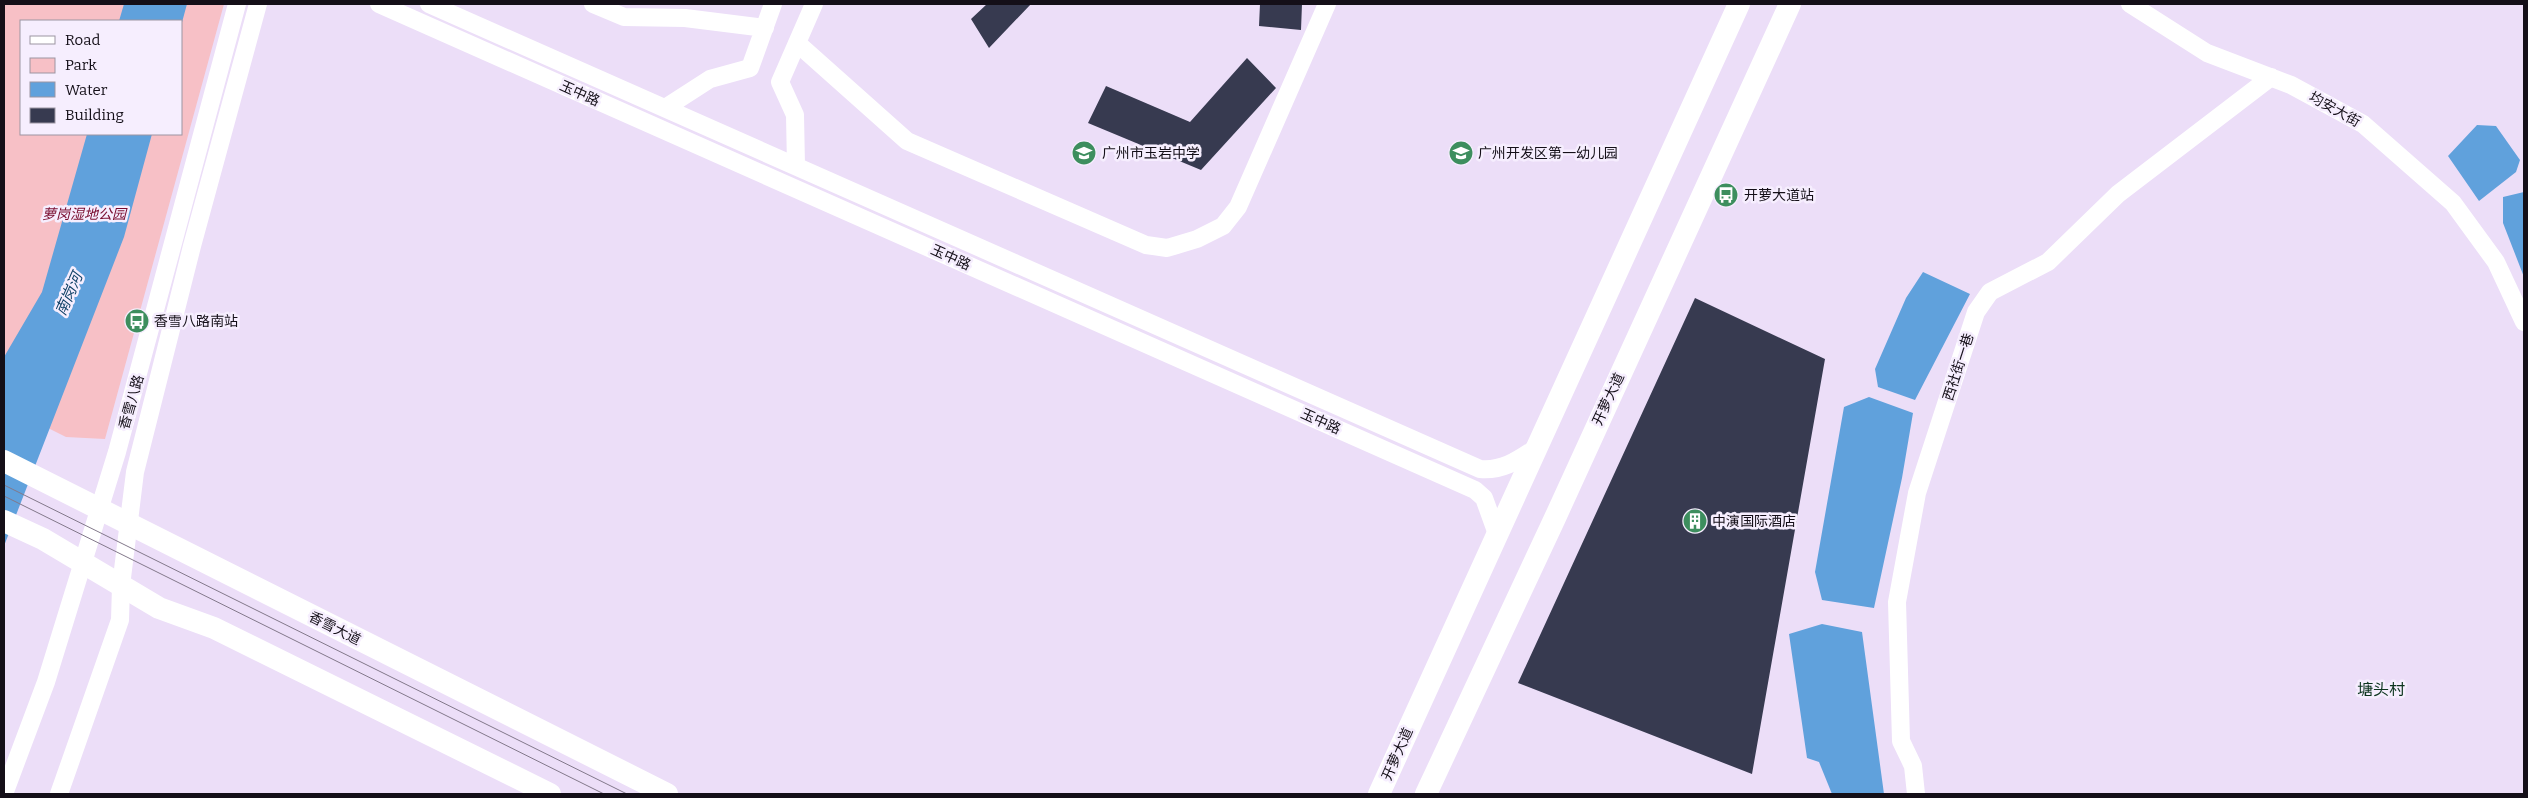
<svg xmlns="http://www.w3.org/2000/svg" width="2528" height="798" font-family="Bitter,'Noto Sans SC',serif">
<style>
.green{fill:#f7c0c6;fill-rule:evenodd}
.water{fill:#60a1dc}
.building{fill:#373a50}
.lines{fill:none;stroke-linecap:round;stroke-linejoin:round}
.minor{stroke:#fff;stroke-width:18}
.major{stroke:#fff;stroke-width:22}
.tram{stroke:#82788a;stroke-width:1}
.labels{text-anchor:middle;stroke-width:5;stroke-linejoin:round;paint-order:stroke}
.street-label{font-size:14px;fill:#140f18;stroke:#f6eefe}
.poi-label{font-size:14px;fill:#140f18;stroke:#f6eefe;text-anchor:start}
.park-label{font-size:14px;font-style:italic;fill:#780b2e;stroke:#f6eefe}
.water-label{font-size:15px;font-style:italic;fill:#0f4066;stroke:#f6eefe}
.quarter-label{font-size:16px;fill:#0c341e;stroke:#f6eefe}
</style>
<rect width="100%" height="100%" fill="#ecdef8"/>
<!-- green -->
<path class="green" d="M4,4h220l-119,435 -39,-2 -62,-31zM21,21h160v113h-160z"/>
<!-- water -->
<path class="water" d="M124,4h63l-6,22v-5h-62z
M2477,125l19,1 24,34 -4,12 -37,29 -31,-45z
M87,134h65l-28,103 -120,309v-189l38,-65z
M2524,192v85l-21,-54v-26z
M1923,272l47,22 -55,106 -37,-13 -3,-18 31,-71z
M1869,397l44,16 -11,65 -28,130 -52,-8 -7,-28 29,-165z
M1822,624l40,8 22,162h-52l-13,-32 -12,-4 -18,-124z"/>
<!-- building -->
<path class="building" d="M987,4h44l-42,44 -18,-29z
M1260,4h42l-1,26 -42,-4z
M1247,58l29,30 -75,82 -113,-47 18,-37 84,36z
M1695,298l130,61 -73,415 -234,-91z"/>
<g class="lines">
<!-- minor -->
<path class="minor" d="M379,4l1096,486 9,8 13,36
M429,4l1051,465c23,2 38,-9 56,-21
M593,4l31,13 61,1 80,10
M2130,4l77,49 84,32 72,39 90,79 43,59 28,60
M797,43l110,98 239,104 21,3 30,-9 26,-13 15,-19 89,-203
M665,108l45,-29 40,-11 23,-64
M796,166l-1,-51 -15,-33 34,-78
M4,794l42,-112 71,-230 120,-448
M59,794l61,-174 1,-34 14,-114 57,-226 66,-242
M1916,794l-3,-28 -12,-25 -4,-139 20,-109 59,-181 14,-20 58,-30 70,-68 153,-117"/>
<!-- major -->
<path class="major" d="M4,461l663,333
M4,521l39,18 116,69 55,20 336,166
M1379,794l360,-790
M1426,794l129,-276 235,-514"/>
<!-- tram -->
<path class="tram" d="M4,485l623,309
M4,496l600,298"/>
</g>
<!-- icons -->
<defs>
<symbol id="school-disc" viewBox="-11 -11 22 22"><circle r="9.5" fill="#3d8e5e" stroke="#f6eefe"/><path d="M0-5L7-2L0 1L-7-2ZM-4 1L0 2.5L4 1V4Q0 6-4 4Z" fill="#fff"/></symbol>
<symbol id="bus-disc" viewBox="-11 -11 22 22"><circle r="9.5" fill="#3d8e5e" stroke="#f6eefe"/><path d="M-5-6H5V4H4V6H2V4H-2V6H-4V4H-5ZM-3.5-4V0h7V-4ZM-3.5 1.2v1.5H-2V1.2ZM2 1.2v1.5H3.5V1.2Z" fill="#fff"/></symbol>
<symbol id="building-disc" viewBox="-11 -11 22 22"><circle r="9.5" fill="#3d8e5e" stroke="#f6eefe"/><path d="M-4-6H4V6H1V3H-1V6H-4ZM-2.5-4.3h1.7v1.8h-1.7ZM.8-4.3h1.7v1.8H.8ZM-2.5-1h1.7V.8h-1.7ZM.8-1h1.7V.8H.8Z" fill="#fff"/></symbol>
</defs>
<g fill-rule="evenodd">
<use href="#school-disc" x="1070" y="139" width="28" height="28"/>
<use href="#school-disc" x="1447" y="139" width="28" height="28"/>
<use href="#bus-disc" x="1712" y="181" width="28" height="28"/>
<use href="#bus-disc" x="123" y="307" width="28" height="28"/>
<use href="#building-disc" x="1681" y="507" width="28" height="28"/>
</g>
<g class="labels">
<!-- street labels -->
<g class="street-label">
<text transform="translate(580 93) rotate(24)" y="5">玉中路</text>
<text transform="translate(2335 109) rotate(29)" y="5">均安大街</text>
<text transform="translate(951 257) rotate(24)" y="5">玉中路</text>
<text transform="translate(1958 367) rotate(-72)" y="5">西社街一巷</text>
<text transform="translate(1608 399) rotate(-65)" y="5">开萝大道</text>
<text transform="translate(131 402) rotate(-74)" y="5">香雪八路</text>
<text transform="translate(1321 421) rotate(24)" y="5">玉中路</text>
<text transform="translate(335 628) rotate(27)" y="5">香雪大道</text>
<text transform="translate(1397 754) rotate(-66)" y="5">开萝大道</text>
</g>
<!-- poi labels -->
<g class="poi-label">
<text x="1102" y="158">广州市玉岩中学</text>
<text x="1478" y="158">广州开发区第一幼儿园</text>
<text x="1744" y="200">开萝大道站</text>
<text x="154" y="326">香雪八路南站</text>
<text x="1712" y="526">中演国际酒店</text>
</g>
<!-- park labels -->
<g class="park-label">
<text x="84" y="219">萝岗湿地公园</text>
</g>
<!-- water labels -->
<g class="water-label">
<text transform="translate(69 294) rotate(-66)" y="5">南岗河</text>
</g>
<!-- quarter labels -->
<g class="quarter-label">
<text x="2381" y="695">塘头村</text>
</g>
</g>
<!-- border -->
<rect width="2528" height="798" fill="none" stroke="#140f18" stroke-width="10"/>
<!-- legend -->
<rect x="20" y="20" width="162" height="115" fill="#f6eefe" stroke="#9c95a2"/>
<rect x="30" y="36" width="25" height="8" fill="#ffffff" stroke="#9c95a2"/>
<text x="65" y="45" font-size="15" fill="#140f18">Road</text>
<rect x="30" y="58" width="25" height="15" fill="#f7c0c6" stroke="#9c95a2"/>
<text x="65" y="70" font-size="15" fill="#140f18">Park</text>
<rect x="30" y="82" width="25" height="15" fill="#60a1dc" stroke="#9c95a2"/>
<text x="65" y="95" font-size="15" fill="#140f18">Water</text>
<rect x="30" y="108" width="25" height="15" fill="#373a50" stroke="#9c95a2"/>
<text x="65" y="120" font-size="15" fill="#140f18">Building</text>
</svg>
